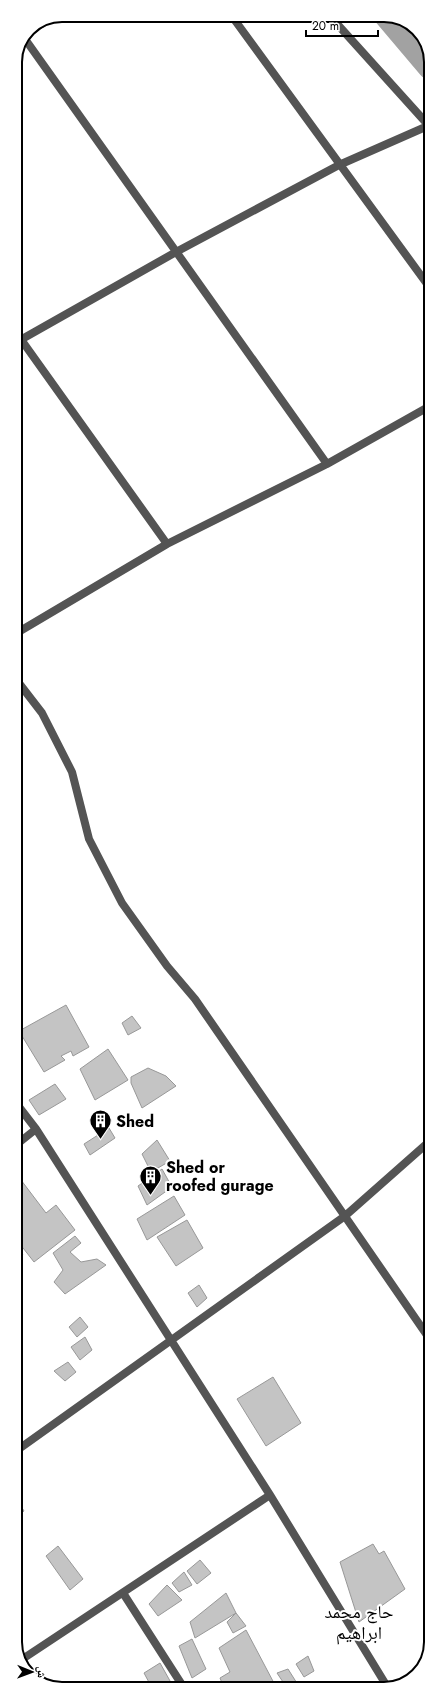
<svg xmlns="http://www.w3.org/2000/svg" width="446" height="1704" font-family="Jost,'Noto Naskh Arabic',sans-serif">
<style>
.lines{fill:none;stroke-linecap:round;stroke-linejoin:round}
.canal{stroke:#a2a2a2;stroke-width:25}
.building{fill:#c4c4c4;stroke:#989898}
.street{stroke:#545454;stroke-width:8}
.labels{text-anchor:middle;stroke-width:4;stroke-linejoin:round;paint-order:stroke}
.poi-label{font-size:16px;font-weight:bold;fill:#000;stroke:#fff;text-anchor:start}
.quarter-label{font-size:18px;fill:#000;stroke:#fff}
.rim{fill:none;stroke:#000;stroke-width:2}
</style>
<rect width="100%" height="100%" fill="#fff"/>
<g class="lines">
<!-- canal -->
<path class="canal" d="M386,15l44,52"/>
</g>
<!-- building -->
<path class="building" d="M15,195l6,11 -6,3z
M66,1005l23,42 -16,9 -2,-5 -10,5 4,4 -21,12 -25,-41z
M132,1016l9,12 -13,7 -6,-12z
M108,1049l20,31 -33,20 -15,-31z
M148,1068l18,8 10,10 -34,22 -11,-25v-6z
M55,1084l11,15 -27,16 -10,-15z
M109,1128l6,10 -25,17 -6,-11z
M157,1140l13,21 -19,11 -9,-18z
M162,1169l10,18 -25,18 -9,-19z
M21,1180l25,33 10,-8 19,25 -41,32 -18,-23v-55z
M174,1196l11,19 -38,25 -10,-21z
M187,1220l16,28 -27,18 -19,-29z
M75,1236l6,7 -11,9 11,10 16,-3 9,6 -41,29 -11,-12 9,-12 -10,-17z
M16,1246l7,9 -7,5z
M199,1285l8,13 -10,9 -9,-14z
M80,1317l8,10 -11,10 -8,-10z
M85,1337l7,13 -12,10 -9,-13z
M68,1362l8,10 -11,9 -11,-10z
M273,1377l28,46 -35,23 -29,-47z
M16,1498l8,13 -8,6z
M373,1544l6,10 5,-3 21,38 -46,33 -19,-60z
M58,1546l25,33 -13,11 -24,-34z
M200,1560l11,13 -14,11 -10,-13z
M184,1572l8,13 -13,7 -7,-9z
M167,1585l15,15 -24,16 -9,-12z
M226,1593l10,20 -41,25 -5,-16z
M236,1613l10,13 -13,7 -6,-11z
M246,1630l29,55 -7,3h-44l-4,-10 10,-6 -11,-24z
M192,1639l14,30 -14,9 -13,-32z
M308,1656l6,15 -10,6 -8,-13z
M160,1663l14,25h-22l-8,-15z
M288,1669l12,19h-13l-10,-15z"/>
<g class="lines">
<!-- street -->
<path class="street" d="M231,15l199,273
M329,15l101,112
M28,31l15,-8
M25,39l302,425
M15,331l152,213
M15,343l161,-91 163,-87 91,-40
M15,634l152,-90 160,-80 103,-58
M15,678l27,35 30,59 17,67 33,64 45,63 28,33 236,342
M16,1103l20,26 234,366 118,193
M16,1145l20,-16
M16,1451l329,-235 86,-76
M123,1593l61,95
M21,1660l249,-165"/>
</g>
<!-- icons -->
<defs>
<symbol id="building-pin" viewBox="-11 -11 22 30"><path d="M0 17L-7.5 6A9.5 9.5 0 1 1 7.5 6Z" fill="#000" stroke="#fff"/><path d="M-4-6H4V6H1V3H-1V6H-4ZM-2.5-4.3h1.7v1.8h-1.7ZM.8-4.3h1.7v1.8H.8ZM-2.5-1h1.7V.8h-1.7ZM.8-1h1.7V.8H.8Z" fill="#fff"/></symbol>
</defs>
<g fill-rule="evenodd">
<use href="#building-pin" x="88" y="1108" width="25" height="34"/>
<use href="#building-pin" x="138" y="1164" width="25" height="34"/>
</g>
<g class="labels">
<!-- poi labels -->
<g class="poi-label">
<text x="116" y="1127">Shed</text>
<text x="166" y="1173">Shed or<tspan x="166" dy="18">roofed gurage</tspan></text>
</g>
<!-- quarter labels -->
<g class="quarter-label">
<text x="359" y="1618">حاج محمد<tspan x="359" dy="21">ابراهيم</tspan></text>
</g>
</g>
<!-- crop -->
<path d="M0 0H446V1704H0ZM62 22H384A40 40 0 0 1 424 62V1642A40 40 0 0 1 384 1682H62A40 40 0 0 1 22 1642V62A40 40 0 0 1 62 22Z" fill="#fff" fill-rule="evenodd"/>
<path class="rim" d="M62 22H384A40 40 0 0 1 424 62V1642A40 40 0 0 1 384 1682H62A40 40 0 0 1 22 1642V62A40 40 0 0 1 62 22Z"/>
<!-- north arrow -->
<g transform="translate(32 1672) rotate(91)" stroke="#ffffff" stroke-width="3" paint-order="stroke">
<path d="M0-3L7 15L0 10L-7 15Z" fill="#000000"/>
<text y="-6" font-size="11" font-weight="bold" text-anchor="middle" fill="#000000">ش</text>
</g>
<!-- scale -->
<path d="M306 30v6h72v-6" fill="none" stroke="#000000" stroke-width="2"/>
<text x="312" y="30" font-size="12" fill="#000000" stroke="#ffffff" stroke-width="3" paint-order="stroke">20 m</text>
</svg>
